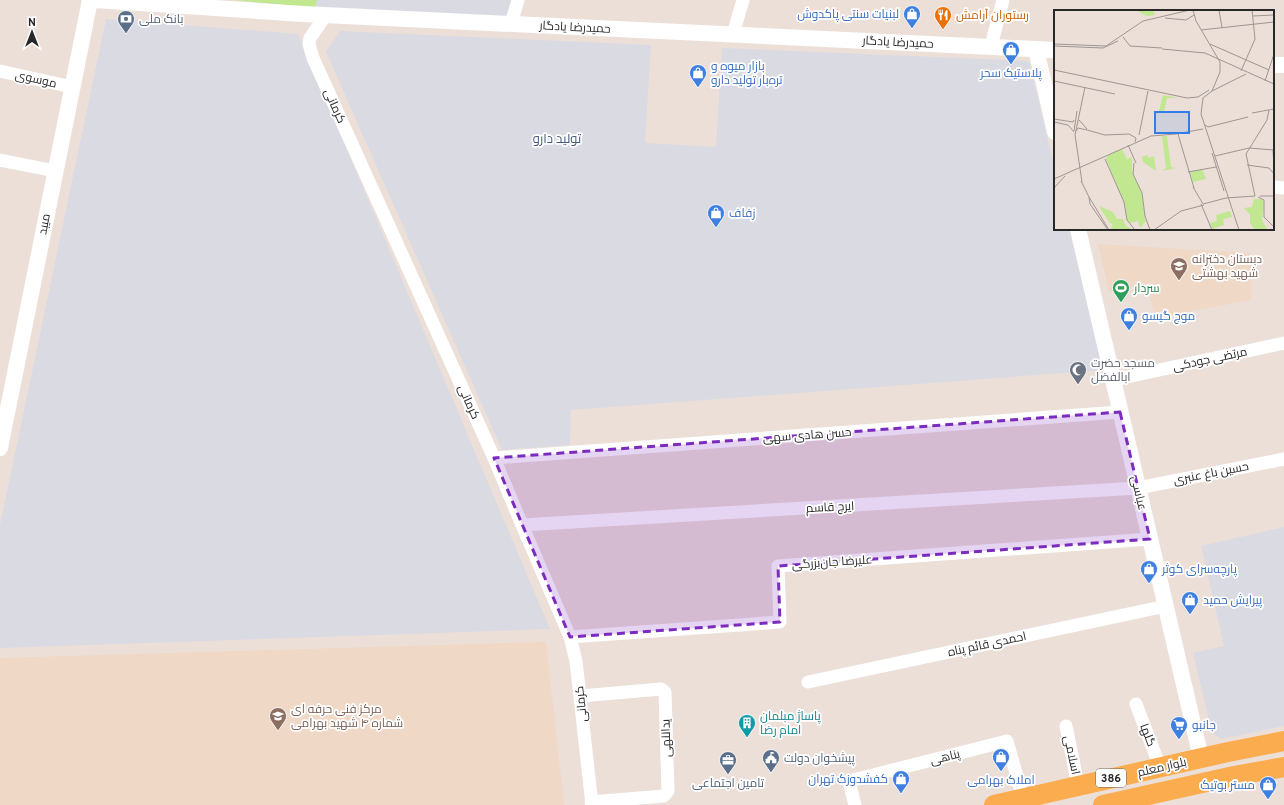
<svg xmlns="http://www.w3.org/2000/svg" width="1284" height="805" font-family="Overpass,Cairo,sans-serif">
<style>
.industrial{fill:#dadae3}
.education{fill:#efd8c6}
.green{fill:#c1e890}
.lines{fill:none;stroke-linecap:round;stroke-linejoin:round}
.minor{stroke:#fff;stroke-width:13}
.tertiary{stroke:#fff;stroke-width:16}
.primary{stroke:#fbac4e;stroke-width:20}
.marked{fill:#7b2cbf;fill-opacity:0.2;stroke:#7b2cbf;stroke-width:3;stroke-dasharray:8 5;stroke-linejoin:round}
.labels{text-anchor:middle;stroke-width:3.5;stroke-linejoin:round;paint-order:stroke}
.shield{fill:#fff;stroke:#686868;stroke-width:1}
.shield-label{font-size:11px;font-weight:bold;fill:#282828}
.shop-label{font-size:12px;fill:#366cbe;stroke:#fff;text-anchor:start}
.food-label{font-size:12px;fill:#c56008;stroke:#fff;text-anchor:start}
.service-label{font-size:12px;fill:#4e5e75;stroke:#fff;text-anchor:start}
.street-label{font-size:12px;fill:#282828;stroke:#fff}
.education-label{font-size:12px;fill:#785e54;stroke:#fff;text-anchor:start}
.leisure-label{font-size:12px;fill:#27864d;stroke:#fff;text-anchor:start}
.worship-label{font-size:12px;fill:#5b616d;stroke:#fff;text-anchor:start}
.culture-label{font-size:12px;fill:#0d838f;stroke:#fff;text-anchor:start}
.neighbourhood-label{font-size:13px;fill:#455b7c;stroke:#fff}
.inset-road{fill:none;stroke:#9e9692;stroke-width:1}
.view{fill:#317dea;fill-opacity:0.15;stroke:#317dea;stroke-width:2}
.inset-edge{fill:none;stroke:#282828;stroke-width:2}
</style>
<rect width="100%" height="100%" fill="#ecdfd8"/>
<!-- industrial -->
<path class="industrial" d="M317,0h196l-5,18 -193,-10z
M106,19l192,15 252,595 -550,19v-123z
M340,31l311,14 -6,98 71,4 6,-99 307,13 26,108v60h14l34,141 -532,40 -1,35 -68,5 -176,-398z
M1284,527v199l-63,13 -9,-6 -19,-80 31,-7 -23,-100z"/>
<!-- education -->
<path class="education" d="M1098,244l153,9v47l-96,18 -8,-34 -38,8z
M546,642l18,163h-564v-147z"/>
<!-- green -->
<path class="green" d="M233,0h84l-2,8z"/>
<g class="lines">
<!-- minor -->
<path class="minor" d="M326,15l-16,23 -1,6 4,14 181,400 28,67 48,112 6,24 16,144
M511,24l7,-24
M733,34l10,-34
M991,46l12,-46
M0,71l72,16
M0,160l55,11
M1273,187l11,1
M1113,380l171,-37
M494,458l626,-46
M522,525l616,-37 146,-29
M570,637l210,-15 -2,-56 372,-27
M808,682l358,-76
M580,696l81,-7 4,3 3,99 -4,5 -73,6
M1136,704l24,63
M1066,726l12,59
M855,805l-6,-24 158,-40 16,57"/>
<!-- tertiary -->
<path class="tertiary" d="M95,0l208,14 752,36
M1036,49l19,83
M1273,65h11
M1078,229l123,529
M0,448l90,-448"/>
<!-- primary -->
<path class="primary" d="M994,805l234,-53 56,-11
M1103,805l131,-29 50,-9"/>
</g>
<!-- marked area -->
<path class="marked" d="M1120,412l30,127 -372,27 2,56 -210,15 -76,-179z"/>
<!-- icons -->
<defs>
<symbol id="shop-pin" viewBox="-11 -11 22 30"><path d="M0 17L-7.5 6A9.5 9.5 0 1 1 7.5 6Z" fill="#3f7fe0" stroke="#fff"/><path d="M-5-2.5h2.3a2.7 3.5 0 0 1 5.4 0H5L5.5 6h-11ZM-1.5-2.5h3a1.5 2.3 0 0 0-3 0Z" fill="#fff"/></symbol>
<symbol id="restaurant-pin" viewBox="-11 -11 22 30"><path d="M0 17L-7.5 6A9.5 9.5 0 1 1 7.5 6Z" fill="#e8710a" stroke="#fff"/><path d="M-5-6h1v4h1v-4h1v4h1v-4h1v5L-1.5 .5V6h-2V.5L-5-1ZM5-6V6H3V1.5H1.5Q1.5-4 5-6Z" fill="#fff"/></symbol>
<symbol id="bank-pin" viewBox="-11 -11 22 30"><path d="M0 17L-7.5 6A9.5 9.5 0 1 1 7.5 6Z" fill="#5c6f8a" stroke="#fff"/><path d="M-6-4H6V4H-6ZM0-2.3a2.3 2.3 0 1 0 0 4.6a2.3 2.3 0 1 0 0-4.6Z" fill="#fff"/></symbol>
<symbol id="school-pin" viewBox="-11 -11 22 30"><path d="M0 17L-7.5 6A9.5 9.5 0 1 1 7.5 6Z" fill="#8d6e63" stroke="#fff"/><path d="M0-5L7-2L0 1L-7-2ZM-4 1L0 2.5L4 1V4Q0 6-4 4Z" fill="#fff"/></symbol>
<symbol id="stadium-pin" viewBox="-11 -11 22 30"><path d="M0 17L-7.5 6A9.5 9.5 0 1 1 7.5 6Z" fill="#2e9e5b" stroke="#fff"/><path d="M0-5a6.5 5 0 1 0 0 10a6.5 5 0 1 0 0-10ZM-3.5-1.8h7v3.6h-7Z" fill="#fff"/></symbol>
<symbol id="mosque-pin" viewBox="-11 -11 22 30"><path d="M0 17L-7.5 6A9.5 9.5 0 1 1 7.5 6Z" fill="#6b7280" stroke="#fff"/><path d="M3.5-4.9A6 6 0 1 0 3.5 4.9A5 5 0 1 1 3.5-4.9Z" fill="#fff"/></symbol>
<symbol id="building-pin" viewBox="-11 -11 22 30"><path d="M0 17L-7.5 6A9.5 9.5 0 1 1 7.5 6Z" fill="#0f9aa8" stroke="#fff"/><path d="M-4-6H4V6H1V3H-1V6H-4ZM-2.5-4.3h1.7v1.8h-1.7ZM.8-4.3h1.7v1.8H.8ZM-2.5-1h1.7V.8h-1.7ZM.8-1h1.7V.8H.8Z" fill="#fff"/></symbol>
<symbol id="supermarket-pin" viewBox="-11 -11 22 30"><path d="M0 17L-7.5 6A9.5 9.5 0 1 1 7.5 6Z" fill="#3f7fe0" stroke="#fff"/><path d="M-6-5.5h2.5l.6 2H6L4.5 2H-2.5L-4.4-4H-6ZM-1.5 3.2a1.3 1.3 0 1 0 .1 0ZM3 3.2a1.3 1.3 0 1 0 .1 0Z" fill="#fff"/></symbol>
<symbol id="civic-pin" viewBox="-11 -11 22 30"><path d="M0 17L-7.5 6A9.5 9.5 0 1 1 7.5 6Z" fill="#5c6f8a" stroke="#fff"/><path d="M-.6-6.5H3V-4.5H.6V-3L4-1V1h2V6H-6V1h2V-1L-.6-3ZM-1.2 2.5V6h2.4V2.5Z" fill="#fff"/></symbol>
<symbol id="office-pin" viewBox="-11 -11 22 30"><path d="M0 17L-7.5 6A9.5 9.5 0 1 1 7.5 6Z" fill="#5c6f8a" stroke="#fff"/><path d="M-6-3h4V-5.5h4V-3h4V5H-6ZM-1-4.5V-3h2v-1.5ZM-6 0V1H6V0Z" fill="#fff"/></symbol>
</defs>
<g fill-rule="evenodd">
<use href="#shop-pin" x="902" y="4" width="20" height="27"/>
<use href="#restaurant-pin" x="933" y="5" width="20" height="27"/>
<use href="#bank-pin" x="116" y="9" width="20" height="27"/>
<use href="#shop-pin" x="1001" y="40" width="20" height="27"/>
<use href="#shop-pin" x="688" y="63" width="20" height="27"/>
<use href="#shop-pin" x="706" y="203" width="20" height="27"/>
<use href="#school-pin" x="1169" y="256" width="20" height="27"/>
<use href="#stadium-pin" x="1111" y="278" width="20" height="27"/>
<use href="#shop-pin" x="1119" y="306" width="20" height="27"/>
<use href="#mosque-pin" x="1068" y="360" width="20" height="27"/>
<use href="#shop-pin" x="1139" y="559" width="20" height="27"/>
<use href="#shop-pin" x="1180" y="590" width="20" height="27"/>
<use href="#school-pin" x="268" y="706" width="20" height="27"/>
<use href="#building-pin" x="737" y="713" width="20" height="27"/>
<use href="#supermarket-pin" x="1169" y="715" width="20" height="27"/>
<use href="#shop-pin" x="991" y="747" width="20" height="27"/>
<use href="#civic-pin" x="761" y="748" width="20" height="27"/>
<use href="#office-pin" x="718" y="750" width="20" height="27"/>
<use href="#shop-pin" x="891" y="769" width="20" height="27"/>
<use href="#shop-pin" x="1258" y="775" width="20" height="27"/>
</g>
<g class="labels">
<!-- shield labels -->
<rect class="shield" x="1096" y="769" width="30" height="18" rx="3"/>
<g class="shield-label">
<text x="1111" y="782">386</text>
</g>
<!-- shop labels -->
<g class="shop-label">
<text x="899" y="18" text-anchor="end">لبنیات سنتی پاکدوش</text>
<text x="711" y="70">بازار میوه و<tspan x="711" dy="14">تره‌بار تولید دارو</tspan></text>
<text x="1011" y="77" text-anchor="middle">پلاستیک سحر</text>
<text x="729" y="217">زفاف</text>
<text x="1142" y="320">موج گیسو</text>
<text x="1162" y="573">پارچه‌سرای کوثر</text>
<text x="1203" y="604">پیرایش حمید</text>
<text x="1192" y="729">جانبو</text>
<text x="888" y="783" text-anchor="end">کفشدوزک تهران</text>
<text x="1001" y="784" text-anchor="middle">املاک بهرامی</text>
<text x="1255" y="789" text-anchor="end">مستر بوتیک</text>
</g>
<!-- food labels -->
<g class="food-label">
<text x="956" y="19">رستوران آرامش</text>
</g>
<!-- service labels -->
<g class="service-label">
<text x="139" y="23">بانک ملی</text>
<text x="784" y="762">پیشخوان دولت</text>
<text x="728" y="787" text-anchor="middle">تامین اجتماعی</text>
</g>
<!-- street labels -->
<g class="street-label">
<text transform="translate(575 27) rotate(3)" y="4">حمیدرضا یادگار</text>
<text transform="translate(898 42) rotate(3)" y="4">حمیدرضا یادگار</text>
<text transform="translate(36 79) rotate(13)" y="4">موسوی</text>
<text transform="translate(335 106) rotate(66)" y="4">کرمانی</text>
<text transform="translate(44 224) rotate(-79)" y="4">میبد</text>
<text transform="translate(1210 359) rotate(-12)" y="4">مرتضی جودکی</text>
<text transform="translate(469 402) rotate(66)" y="4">کرمانی</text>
<text transform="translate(807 435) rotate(-4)" y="4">حسن هادی سهی</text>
<text transform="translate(1211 473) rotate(-11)" y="4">حسین باغ عنبری</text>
<text transform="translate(1139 493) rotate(77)" y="4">عباسی</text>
<text transform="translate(830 507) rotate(-3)" y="4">ایرج قاسم</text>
<text transform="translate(832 562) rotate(-4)" y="4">علیرضا جان‌بزرگی</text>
<text transform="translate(987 644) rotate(-12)" y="4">احمدی قائم پناه</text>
<text transform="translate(581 704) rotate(-96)" y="4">کرمانی</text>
<text transform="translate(1148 735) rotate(69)" y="4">گلها</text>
<text transform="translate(666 738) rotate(-92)" y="4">یداللهی</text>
<text transform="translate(1072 755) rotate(78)" y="4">اسلامی</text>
<text transform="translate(945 757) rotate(-14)" y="4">پناهی</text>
<text transform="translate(1162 767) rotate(-13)" y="4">بلوار معلم</text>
</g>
<!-- education labels -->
<g class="education-label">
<text x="1192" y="263">دبستان دخترانه<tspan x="1192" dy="14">شهید بهشتی</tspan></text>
<text x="291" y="713">مرکز فنی حرفه ای<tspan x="291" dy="14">شماره ۴ شهید بهرامی</tspan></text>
</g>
<!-- leisure labels -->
<g class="leisure-label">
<text x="1134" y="292">سردار</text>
</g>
<!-- worship labels -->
<g class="worship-label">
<text x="1091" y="367">مسجد حضرت<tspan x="1091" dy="14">ابالفضل</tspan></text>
</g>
<!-- culture labels -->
<g class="culture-label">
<text x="760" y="720">پاساژ مبلمان<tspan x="760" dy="14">امام رضا</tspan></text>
</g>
<!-- neighbourhood labels -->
<g class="neighbourhood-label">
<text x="557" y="143">تولید دارو</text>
</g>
</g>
<!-- overview -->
<g transform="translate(1054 10)">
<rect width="220" height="220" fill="#ecdfd8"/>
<path d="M81,0h18l2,5 -8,1zM109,85l15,3h-11l-3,14 -5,-1zM108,126h5l4,31 5,1 -14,3 4,-3zM68,139l5,10 5,-2v15l9,20 5,29 -6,7 -2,-7 -8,2 -3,-3 -2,-15 -19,-46 2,-4zM94,145v3l6,-2 2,15 -13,-9 -1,-5zM148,159l4,10 -13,3 -3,-10zM200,189h7l3,3 -2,18 5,9 -12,1 -5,-7v-8l-6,-7 8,-1zM45,196l14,6 4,7h6l3,7 8,4h-22l-1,-3 2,-2 -4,-3zM176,201l2,6 -9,2 1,6 -12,4 -2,-6 7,-2 -1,-6z" fill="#c1e890"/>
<path class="inset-road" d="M139,0l3,11 24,41v10l-8,19 -9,7 -2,16 38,116M165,0l3,18M199,6l21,-1M111,8l21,2 8,-5M147,20l73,-8M69,27l7,9 32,2M0,34l52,2 37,-25 47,-11M156,34l59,26M0,36l49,2 15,-7M108,39l43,4 69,31M0,60l133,28 11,-1 11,-7M187,61l14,-32 -3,-29M0,71l61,13M211,71l9,-27M158,81l34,-17M198,103l22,-4M0,109l19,3 1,-2M25,110l8,9M0,112l14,3 6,7M151,115l3,2 40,-10M33,120l18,5 24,-1 7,4 -1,4M20,121l3,-20M22,121l2,-3 9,2M124,124l16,54M85,125l9,-44M74,135l8,18M219,140l1,16M158,143l12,38M161,146l34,-8 25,2M51,149l19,43 3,18 8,10M80,153l-1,11 9,19 3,23 5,14M193,155l22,3 5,6M134,162l28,-5M0,169l97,-43 25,-2 27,-5M27,171l8,16M28,172l-7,-47 10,-48M139,177l10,17 23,-6 29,-2 -9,-42 21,-34 2,-10M0,178l11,-12M206,186h14M204,187l6,3v17l9,9M147,194l11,26M54,220l-18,-26 -1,-7 20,33M100,220l27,-19 23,-6"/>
<path class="view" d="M101,102h34v21h-34z"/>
<rect width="220" height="220" class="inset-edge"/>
</g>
<!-- north arrow -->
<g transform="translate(32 32)" stroke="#ffffff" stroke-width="3" paint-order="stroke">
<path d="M0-3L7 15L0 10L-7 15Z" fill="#282828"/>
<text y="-6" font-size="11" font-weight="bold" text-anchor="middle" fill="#282828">N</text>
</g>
</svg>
